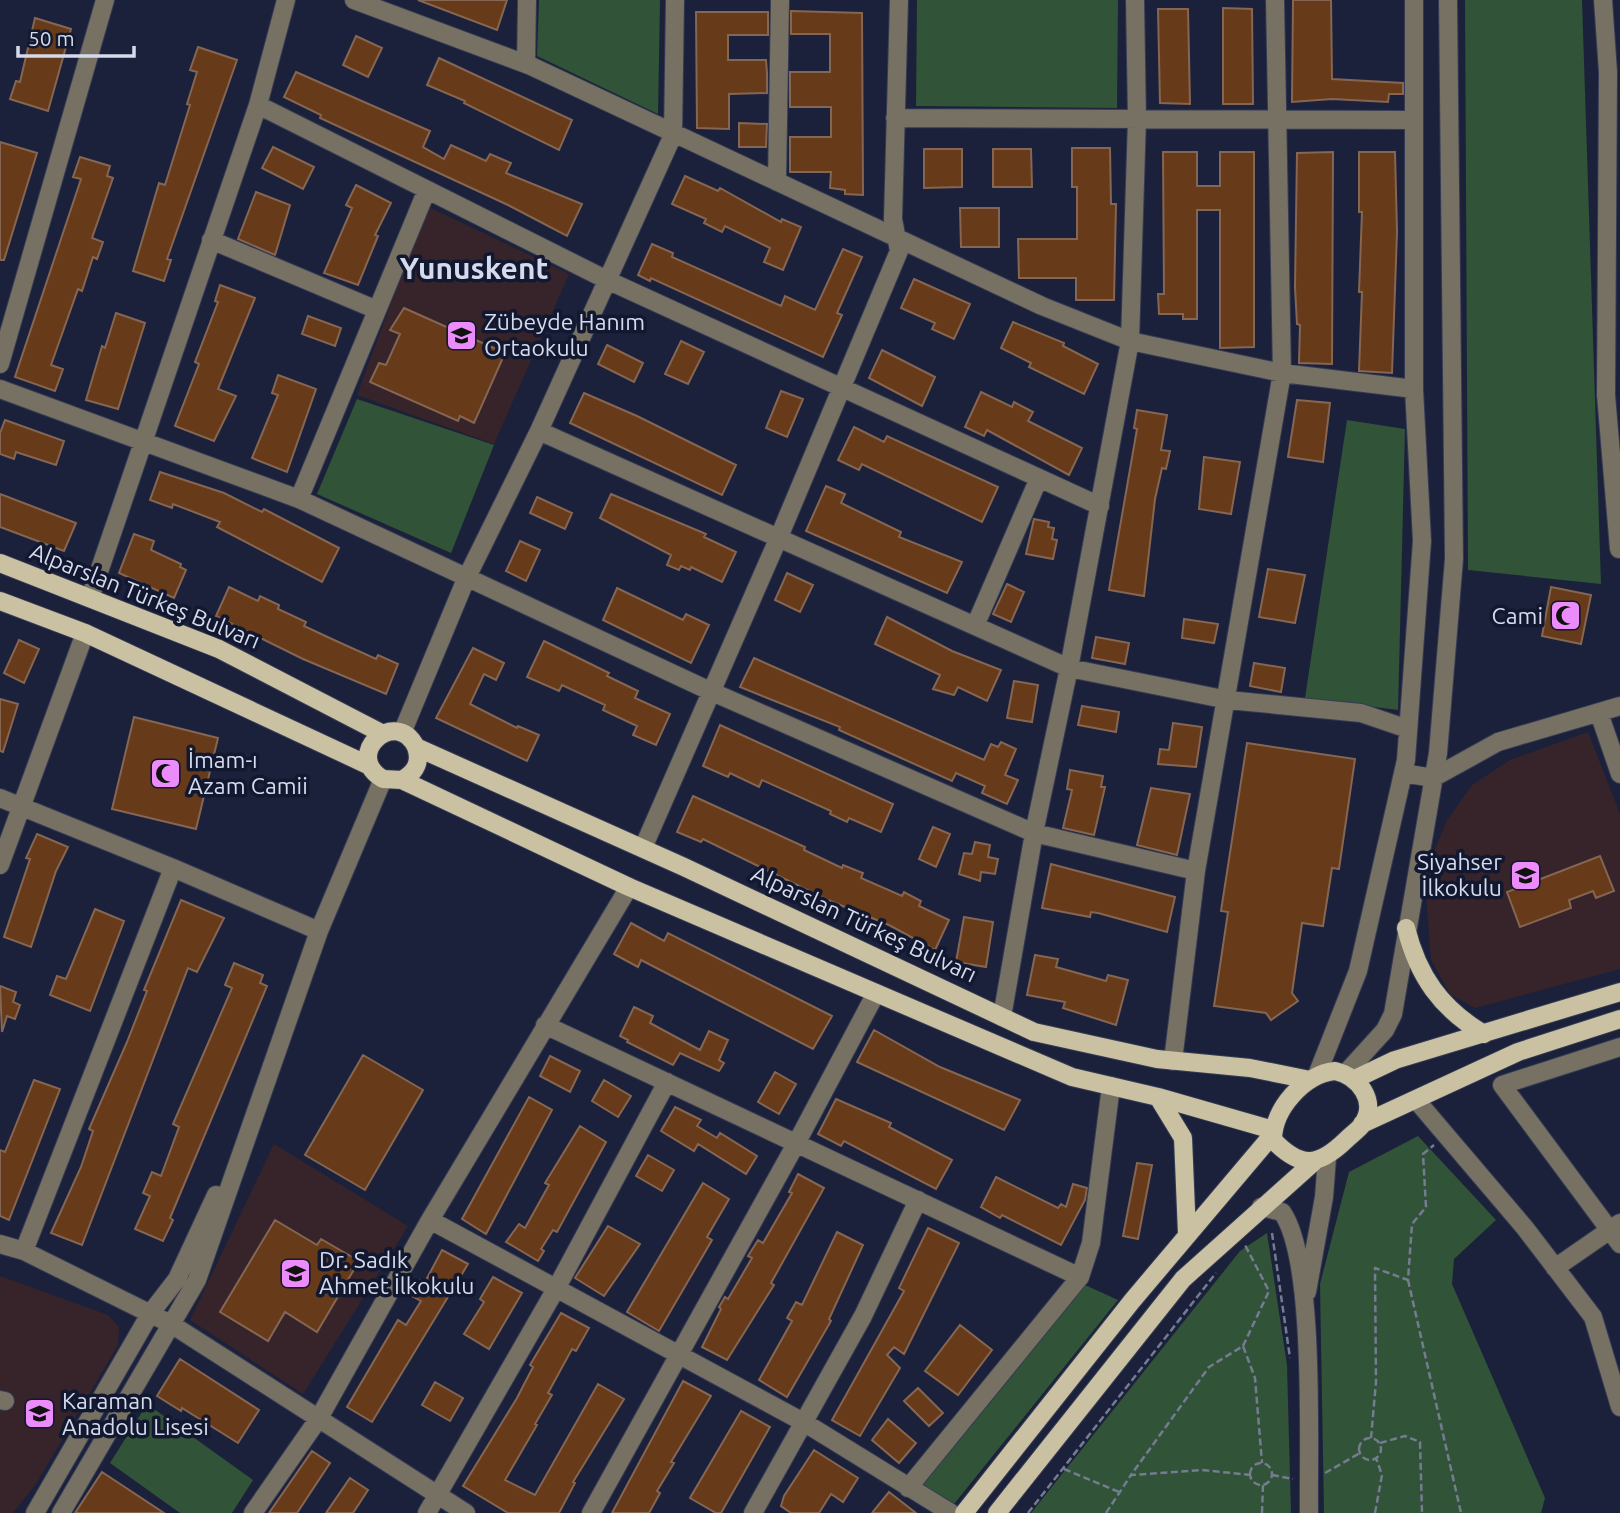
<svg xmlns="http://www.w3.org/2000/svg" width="1620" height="1513" font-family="Ubuntu,sans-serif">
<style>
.education{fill:#37242a}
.green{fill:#315338}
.building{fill:#673a19;stroke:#856653;stroke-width:2}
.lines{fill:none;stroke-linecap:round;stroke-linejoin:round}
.minor-casing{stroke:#353b54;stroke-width:20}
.major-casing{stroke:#353b54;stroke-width:20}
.path{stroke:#757b91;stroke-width:2.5;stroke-dasharray:7 3.5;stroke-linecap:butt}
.minor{stroke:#767163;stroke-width:18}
.major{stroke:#cac0a2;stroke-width:18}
.labels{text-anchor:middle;stroke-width:7;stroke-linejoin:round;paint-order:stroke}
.poi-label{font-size:23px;fill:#d5dbec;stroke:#121830;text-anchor:start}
.street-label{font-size:23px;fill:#d5dbec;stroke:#121830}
.district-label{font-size:30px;font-weight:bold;fill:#d5dbec;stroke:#121830}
</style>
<rect width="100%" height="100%" fill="#1b213b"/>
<!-- education -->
<path class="education" d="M427,206l142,68 -75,170 -137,-49z
M1588,732l32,82v155l-145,39 -25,-14 -19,-34 -5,-66 6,-38 15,-36 25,-35 38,-25z
M274,1144l134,82 -105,168 -113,-74z
M0,1276l108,39 11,12 -1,18 -82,139 -23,29h-13z"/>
<!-- green -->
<path class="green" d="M539,0h121l-2,114 -121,-58z
M917,0h201l-1,108 -201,-2z
M1465,0h117l19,584 -133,-14z
M357,399l137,46 -43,108 -134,-59z
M1347,420l58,9 -7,281 -93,-12z
M1418,1136l78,84 -42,39 -2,25 93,214 -4,15h-217l-4,-229 29,-112z
M1267,1233l20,132 4,148h-260l209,-262z
M1085,1285l33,15 -164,204 -36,-20z
M147,1404l106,76 -21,33h-52l-70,-50z"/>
<!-- building -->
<path class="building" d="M418,0h89l-10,30z
M1293,0h38l1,79 71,4v11h-14l-1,8 -56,-3 -40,3z
M1223,8l29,1 1,95h-30z
M1158,9h30l2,95 -30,-1z
M791,11l71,2 1,182 -18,-1v-4l-15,-2 1,-16h-41v-35h41v-30h-41v-35h40v-38h-39z
M696,12h72v23h-40v25h38l1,13v20l-38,1v35l-32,-1z
M35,18l36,11 -23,82 -38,-12 6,-18 4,1z
M356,36l26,12 -14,29 -25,-12z
M198,47l39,13 -70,199 4,1 -7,21 -31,-10 26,-88 6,2 25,-80 -3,-1 10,-32 -7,-2z
M439,58l133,62 -13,30 -95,-47 1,-2 -38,-16z
M296,72l134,59 -7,16 21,12 7,-14 35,16 4,-7 21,9 -5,10 76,31 -15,32 -59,-31 -188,-87 1,-3 -37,-18z
M739,123l28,1 -1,23h-27z
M0,142l37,11 -33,107h-4z
M273,147l41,20 -11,22 -41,-21z
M1072,148h38l1,56h5l-2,96h-38v-22h-57l-1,-39h59v-52h-5z
M924,149h38v38l-38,1z
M993,149h38l1,38h-39z
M1163,152h34v34h23v-34h34v195l-34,1v-138h-23v109h-14v-5h-24l-1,-20h6z
M1333,152l-1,212 -33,-1 1,-38 -3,-1 -2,-37 2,-134z
M1359,152h36l2,80 -5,141 -33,-2 3,-79h-3l3,-80h-3z
M80,157l30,9 -3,10 6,2 -21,60 11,4 -6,17 -4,-2 -11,34 -4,-2 -27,76 12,4 -8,22 -40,-14 66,-198 -8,-2z
M685,176l33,15 2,-3 61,34 1,-3 19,8 -18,43 -19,-8 6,-14 -45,-22 -3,6 -18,-9 2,-4 -34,-15z
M356,185l35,18 -16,32 3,1 -20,49 -34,-12 28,-65 -6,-3z
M256,192l34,13 -15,50 -37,-16z
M960,208h39v39h-38z
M652,244l21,9 -1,4 109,49 4,-10 30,14 28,-61 19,8 -25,56 5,2 -19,42 -172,-79 -1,3 -12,-6z
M914,279l56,25 -16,35 -22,-10 3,-6 -34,-15z
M220,285l35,13 -37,91 18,7 -22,45 -39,-15 24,-62 -4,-2 23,-60 -3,-1z
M404,308l101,45 -31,70 -14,-7 -2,5 -88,-39 9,-19 7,2 14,-31 -10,-4z
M116,313l29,10 -27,86 -32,-9 16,-54 3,2z
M308,316l33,12 -6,18 -33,-12z
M1013,322l51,21 -1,3 35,18 -14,30 -55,-27 2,-4 -30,-15z
M681,341l23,11 -16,32 -23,-10z
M607,345l36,18 -9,19 -36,-18z
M882,350l53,27 -13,29 -53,-28z
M278,375l38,14 -29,83 -35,-14 26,-63 -6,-2z
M781,391l22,8 -16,38 -21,-9z
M981,392l31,15 2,-5 19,10 -5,9 54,27 -13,27 -82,-45 -3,6 -19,-9z
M584,393l53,23 99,49 -14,30 -152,-72z
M1297,400l33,3 -7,59 -35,-5z
M1137,410l30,5 -6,35 9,1 -4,18 -4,-1 -7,31 -11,97 -35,-6 28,-161 -3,-1z
M5,420l59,21 -8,24 -40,-13 -2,7 -14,-5v-21z
M854,427l30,15 3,-6 111,51 -16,35 -120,-58 -3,6 -21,-10z
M1204,457l36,5 -9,52 -32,-5z
M160,472l64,21 38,19 2,-3 75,39 -17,34 -105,-55 3,-5 -47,-18 -1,4 -22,-8z
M826,486l19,8 -4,9 60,29 -2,5 63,25 -15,31 -141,-62z
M0,494l76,29 -12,28 -64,-24z
M611,494l95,40 -2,3 32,15 -14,30 -31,-15 -1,3 -9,-4 -2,4 -12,-5 4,-10 -71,-37z
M537,497l35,16 -7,16 -35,-16z
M1034,519l15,3 -1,5 6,1 -2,11 5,1 -4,19 -27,-5z
M134,534l20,7 -3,9 30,14 -1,3 6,3 -12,28 -55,-25z
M520,541l20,9 -14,31 -20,-10z
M1268,569l37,6 -10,48 -36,-6z
M787,573l26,12 -13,27 -25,-12z
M1007,584l17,8 -13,30 -18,-8z
M229,587l29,14 2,-5 19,9 -1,4 28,13 -2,4 30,14 42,19 2,-4 20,9 -12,30 -83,-35 -87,-43z
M1551,587l40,8 -10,49 -39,-8z
M617,588l66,32 3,-6 23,11 -18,38 -88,-43z
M887,617l65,34 49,19 -14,31 -29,-14 -4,8 -21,-6 7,-14 -65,-31z
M1184,619l34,5 -4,19 -32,-5z
M1096,637l33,6 -4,21 -33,-6z
M19,640l20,9 -15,34 -20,-10z
M544,641l65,32 -2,3 31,15 -3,7 35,16 -14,31 -23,-10 4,-9 -34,-16 2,-5 -43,-20 -3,6 -32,-14z
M473,648l31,15 -8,17 -12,-6 -14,30 47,24 1,-2 21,9 -12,26 -91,-43z
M754,658l230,102 7,-16 7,3 3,-5 15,7 -11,26 13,5 -11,24 -25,-11 3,-7 -29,-13 -4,8 -113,-51 1,-3 -100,-40z
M1254,663l31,5 -4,24 -31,-6z
M1014,681l24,4 -6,37 -25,-4z
M0,699l18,5 -15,48 -3,-1z
M1082,706l37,6 -3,20 -38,-7z
M134,717l84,21 -22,91 -84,-20z
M1173,723l29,4 -6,40 -38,-3 2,-15 9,1z
M720,725l173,79 -12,28 -32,-14 -2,4 -17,-8 1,-3 -69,-31 -3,7 -29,-14 -2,4 -25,-11z
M1247,743l108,16 -16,110 -7,-1 -9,58 -21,-3 -10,70 6,8 -27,19 -5,-7 -52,-7 14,-94 -7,-1z
M1070,770l33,6 -2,11h4l-11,48 -31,-7 9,-38 -5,-1z
M1151,788l39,6 -13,61 -40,-10z
M693,796l112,51 -1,3 38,18 1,-3 20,8 -2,5 41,18 2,-4 17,9 -2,5 30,14 -14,30 -46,-25 -61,-25 -125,-61 -2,3 -24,-10z
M933,827l17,7 -14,33 -17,-8z
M37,834l31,13 -12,24 -25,76 -27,-10 26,-78 -4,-1z
M975,842l15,3 -2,12 10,2 -3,15 -14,-2 -1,9 -21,-7 5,-21 8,1z
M1600,856l14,35 -18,7 -3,-7 -24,9 2,8 -51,19 -13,-35z
M1051,864l124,33 -8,35 -69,-19 -7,-1 -1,5 -48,-9z
M181,900l43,18 -27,54 -9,-4 -106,277 -31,-12 30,-66 12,-36 -4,-2 38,-87 20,-51 -3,-1z
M95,909l29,12 -34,90 -40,-16 7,-19 9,3z
M964,917l29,5 -7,45 -30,-5z
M631,923l33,18 4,-8 164,83 -19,33 -172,-89 -3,7 -24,-13z
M1035,955l23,4 -2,8 50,14 2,-6 20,5 -12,45 -53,-17 2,-6 -38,-7z
M234,963l29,12 -3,8 7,3 -97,232 3,2 -10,21 -28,-12 15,-33 -7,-3 9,-21 9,4 18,-49 -6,-3 59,-136 -7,-3z
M0,986l16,6 -3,10 7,3 -5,14 -8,-3 -5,16z
M634,1007l19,9 -3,7 50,27 9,-19 19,9 -9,20 5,3 -5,8 -39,-18 -7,12 -46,-23 1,-2 -8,-4z
M874,1030l66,37 80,33 -16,30 -147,-68z
M363,1055l60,35 -58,100 -60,-35z
M550,1056l30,15 -10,21 -30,-16z
M775,1072l21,12 -17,30 -21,-12z
M34,1080l26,9 -51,131 -9,-4v-66l5,2z
M604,1080l27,16 -13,21 -26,-16z
M529,1097l23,13 -66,124 -24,-15z
M836,1099l55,24 -2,4 63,33 -16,29 -92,-48 -3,5 -23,-12z
M675,1107l26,13 -4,6 20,12 3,-5 37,23 -11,18 -48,-30 -4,7 -33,-20z
M580,1126l26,16 -49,90 -4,-2 -12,19 3,2 -6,10 -32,-19 13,-18 6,4 24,-43 -4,-2z
M648,1155l26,15 -12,21 -26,-15z
M1137,1163l15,2 -14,74 -15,-3z
M798,1174l26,14 -53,95 3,2 -47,75 -25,-13 19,-38 -2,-2 6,-10 3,2 24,-41 -4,-2 10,-16 5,3 29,-50 -3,-1z
M996,1177l62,31 3,-4 5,3 7,-23 14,4 -2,12 -24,45 -59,-30 -2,3 -19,-11z
M703,1183l26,16 -22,38 5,3 -53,91 -32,-19z
M275,1220l42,25 4,-6 38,22 -42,71 -32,-20 -17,29 -48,-29z
M608,1226l32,18 -36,52 -29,-18z
M928,1228l31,15 -55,111 -10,-7 -7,8 13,13 -40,68 -28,-16 72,-129 -5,-3z
M837,1232l26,13 -34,74 2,2 -44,76 -28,-17 33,-59 -5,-3 9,-16 6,3z
M442,1250l26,14 -96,158 -25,-15 51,-87 8,5 15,-24 -9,-5 8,-16 5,2z
M493,1277l29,16 -33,56 -25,-15 20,-32 -4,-3z
M561,1313l28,15 -13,23 -4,-2 -24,44 4,2 -17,29 2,1 -32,55 30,15 63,-111 26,15 -51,83 2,1 -16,30h-51l-45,-27 54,-88 16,-31 -3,-2z
M960,1325l32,25 -34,45 -33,-24z
M180,1359l79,51 -21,33 -56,-35 -1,3 -24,-15z
M683,1381l28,15 -40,66 3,1 -17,28 3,2 -11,20h-37z
M435,1382l28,16 -13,23 -28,-16z
M918,1388l25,25 -14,13 -25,-25z
M741,1411l29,16 -49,86h-5l-26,-15z
M888,1419l28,24 -17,20 -27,-23z
M814,1450l44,28 -15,24 -12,-8 -12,19h-28l-10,-7 3,-10z
M312,1451l18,12 -33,50h-28z
M102,1472l62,41h-89z
M350,1478l18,12 -15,23h-27z
M889,1492l27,21h-44z"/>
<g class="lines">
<defs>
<path id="minor" d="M354,0l177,66 511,240 88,35 152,32 132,16
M1603,0l5,72 -2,323 13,154
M526,64l1,-64
M258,105l349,175 493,226
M895,118l519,2
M777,182l3,-182
M211,240l166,70
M0,364l105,-364
M0,389l299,110 411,192 324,142 162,38
M539,431l530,237 159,32 133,13 47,16
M299,499l127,-307
M90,598l168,-493 28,-105
M975,626l64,-148
M1599,713l21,61
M402,733l64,-154 73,-148 134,-296 2,-135
M1403,773l30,5 65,-36 122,-36
M0,798l173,70 146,63
M643,848l136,-311 120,-286 -6,-32 6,-219
M0,865l85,-232
M1002,1017l32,-184 35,-165 61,-327 7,-222 -2,-119
M545,1025l535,252
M1620,1047l-118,38 118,159
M1173,1061l23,-190 86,-498 -7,-373
M1345,1074l40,-44 8,-16 45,-261 16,-194 -6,-559
M1317,1075l41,-104 48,-211 16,-219 -8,-152v-389
M1417,1101l108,127 68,89 27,90
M1261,1207l21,5c34,48 26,235 27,301
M430,1220l375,203 146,90
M0,1244l24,7 147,73 295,189
M24,1251l149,-383
M1555,1268l65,-45
M1307,1292l17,-95 3,-39
M0,1400l5,1
M908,1488l172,-211 11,-34 20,-157
M35,1513l115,-199 27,-35 39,-84
M61,1513l136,-233 122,-349 64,-152
M253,1513l66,-95 111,-198 199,-333
M427,1513l130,-226 110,-205
M591,1513l206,-371 79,-149
M753,1513l110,-197 55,-116"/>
<path id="major" d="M0,563l219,86 164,85
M0,601l85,32 285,133
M416,747c5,15 0,25 -14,33l-19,-1c-41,-24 13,-73 33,-32l268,120 350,165 123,27 93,9 60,12
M402,780l227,107 443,190 86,20 115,33
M1406,928c12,48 35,81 78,106
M1335,1071c23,5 44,30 27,54 -4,5 -11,10 -16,15 -28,27 -45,29 -73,0 0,-31 31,-66 62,-69z
M1355,1079l40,-19 225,-68
M1158,1097l25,41 4,96
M1362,1124l156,-72 102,-33
M964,1513l168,-212 141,-167
M997,1513l186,-234 133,-119"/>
</defs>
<!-- minor casing -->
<use href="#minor" class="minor-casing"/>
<!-- major casing -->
<use href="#major" class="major-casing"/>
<!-- path -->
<path class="path" d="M1272,1233l18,125
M1408,1280l53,233
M1243,1346l26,-55 -24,-46
M1371,1438l5,-56 -1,-114 33,12 4,-56 14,-17 -3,-53 11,-9
M1359 1449a11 11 0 1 1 22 0a11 11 0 1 1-22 0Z
M1380,1443l25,-7 15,6 2,71
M1250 1474a11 11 0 1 1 22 0a11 11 0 1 1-22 0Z
M1064,1469l55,23
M1325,1473l35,-20
M1251,1475l-49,-5 -71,5 78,-108 34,-21 12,32 7,85
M1272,1475l21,4
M1028,1513l188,-240
M1106,1513l25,-38
M1262,1513l1,-28
M1375,1513l7,-38 -6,-17"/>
<!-- minor -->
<use href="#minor" class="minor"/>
<!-- major -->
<use href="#major" class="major"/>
</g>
<!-- icons -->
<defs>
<symbol id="school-square" viewBox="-11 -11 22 22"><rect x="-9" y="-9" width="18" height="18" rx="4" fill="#ec8cfa" stroke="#121830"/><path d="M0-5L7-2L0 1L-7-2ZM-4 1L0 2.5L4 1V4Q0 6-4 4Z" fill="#111"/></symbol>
<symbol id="mosque-square" viewBox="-11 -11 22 22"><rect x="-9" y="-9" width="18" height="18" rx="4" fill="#ec8cfa" stroke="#121830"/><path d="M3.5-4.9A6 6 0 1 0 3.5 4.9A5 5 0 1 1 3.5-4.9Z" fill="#111"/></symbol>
</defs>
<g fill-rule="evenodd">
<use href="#school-square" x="444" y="318" width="35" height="35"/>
<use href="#mosque-square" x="1548" y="598" width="35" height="35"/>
<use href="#mosque-square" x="148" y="756" width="35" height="35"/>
<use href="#school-square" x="1508" y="858" width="35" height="35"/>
<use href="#school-square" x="278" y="1256" width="35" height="35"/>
<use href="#school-square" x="22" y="1396" width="35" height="35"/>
</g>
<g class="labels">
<!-- poi labels -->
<g class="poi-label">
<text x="484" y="330">Zübeyde Hanım<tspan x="484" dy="26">Ortaokulu</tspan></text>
<text x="1543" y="624" text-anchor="end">Cami</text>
<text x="188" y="768">İmam-ı<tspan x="188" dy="26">Azam Camii</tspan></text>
<text x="1502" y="870" text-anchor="end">Siyahser<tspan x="1502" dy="26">İlkokulu</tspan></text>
<text x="319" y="1268">Dr. Sadık<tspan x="319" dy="26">Ahmet İlkokulu</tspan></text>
<text x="62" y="1409">Karaman<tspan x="62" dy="26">Anadolu Lisesi</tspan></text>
</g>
<!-- street labels -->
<g class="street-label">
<text transform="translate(145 596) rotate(22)" y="8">Alparslan Türkeş Bulvarı</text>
<text transform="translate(864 924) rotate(25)" y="8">Alparslan Türkeş Bulvarı</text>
</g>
<!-- district labels -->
<g class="district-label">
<text x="474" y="279">Yunuskent</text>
</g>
</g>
<!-- scale -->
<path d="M18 46v10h116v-10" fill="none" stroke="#d5dbec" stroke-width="3.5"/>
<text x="28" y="46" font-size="21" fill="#d5dbec" stroke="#121830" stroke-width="5" paint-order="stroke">50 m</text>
</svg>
